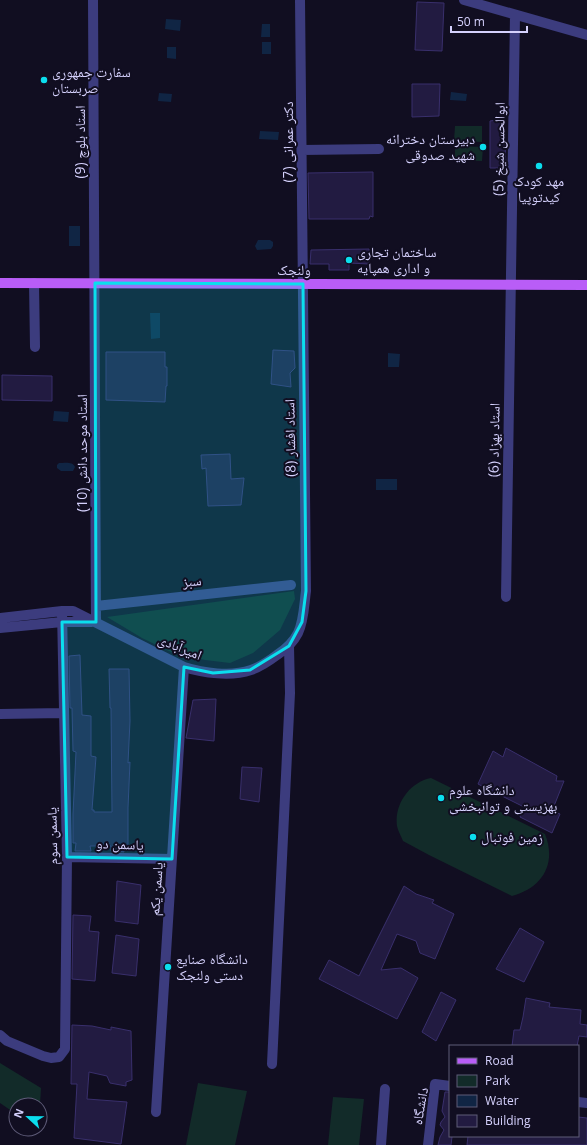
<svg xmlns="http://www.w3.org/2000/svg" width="587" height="1145" font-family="'Open Sans','Noto Naskh Arabic',sans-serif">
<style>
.green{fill:#122b29}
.water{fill:#102544}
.building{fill:#221b41;stroke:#392f6c}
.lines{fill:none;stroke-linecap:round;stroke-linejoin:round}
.minor{stroke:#3c3c7e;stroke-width:10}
.major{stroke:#b95df7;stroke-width:10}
.marked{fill:#0bdeee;fill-opacity:0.2;stroke:#0bdeee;stroke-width:3;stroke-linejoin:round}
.poi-dot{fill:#0bdeee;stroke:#110e21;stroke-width:1.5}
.labels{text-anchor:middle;stroke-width:4;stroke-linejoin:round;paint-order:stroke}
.poi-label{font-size:14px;fill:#d5d1fd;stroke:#110e21;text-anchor:start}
.street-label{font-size:14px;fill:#d5d1fd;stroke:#110e21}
</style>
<rect width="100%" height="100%" fill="#110e21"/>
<!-- green -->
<path class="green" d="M455,126h27v16l-28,-1z
M455,146l28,1 -1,14 -27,-1z
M294,591l1,8 -15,31 -27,23 -23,10 -25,-3 -32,-7 -31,-15 -35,-21z
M431,778l114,56c12,30 -3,54 -33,62l-83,-41 -26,-14c-2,-5 -5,-10 -6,-15 -3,-22 13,-44 34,-48z
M0,1063l41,25 -1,17h-24v9l-16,-11z
M198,1083l49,8 -12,54h-49z
M333,1097l31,2 -5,46h-31z"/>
<!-- water -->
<path class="water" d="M166,19l15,1 -1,11 -15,-2z
M262,24h8v13h-9z
M262,42h9v12h-9z
M167,47h9v12l-9,-1z
M451,92l16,2 -1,7 -16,-1z
M159,93l13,1 -1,8 -13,-1z
M260,131l19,1 -1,8 -19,-1z
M69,226h11v20h-11z
M258,240h12l3,2v4l-2,3 -14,1 -2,-4z
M150,313h10v25l-9,1z
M388,353l12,1 -1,13h-11z
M54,411l15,1 -1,10 -15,-1z
M59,463c5,0 14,-2 16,4l-2,4h-12l-4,-3v-3z
M376,479h21v11h-21z"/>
<!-- building -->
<path class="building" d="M417,2l27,1 -2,48 -27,-1z
M412,84h28l-1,32 -27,1z
M504,119l2,49h-16v-47z
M373,172v45l-3,-1 -1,3h-60l-1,-46z
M369,249v15l-20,-1v7h-20v-6h-19l1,-14z
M273,350l21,1 1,17 -5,5 1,14 -20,-3z
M106,352h59v15h2v19h-1l-1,16 -59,-2z
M2,375l50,1v25l-50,-1z
M230,454l1,25 13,-1 -3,27 -33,1 -2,-38 -4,1 -1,-14z
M80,655l2,60 9,1v40l5,1 -4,53h2v2h18l-1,-104h-1l-1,-39h20l1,52 -2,42 2,-1 -2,46v39h-4v5l-13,-1v-5h-21l1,5h-16l1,-8h-3v-29l3,-62 -3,-1 -1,-43h-2l-1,-52z
M216,699l-2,42 -28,-3 7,-38z
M506,748l51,28 -1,5h8l-12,30 8,3 -8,19 -32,-16 4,-10 -46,-23 15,-33 10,6z
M242,767l20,1 -3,34 -19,-3z
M117,881l24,4 -3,39 -23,-3z
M404,886l12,8 18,6 -2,3 22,11 -19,45 -15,-6 -4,-12 -19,-7 -16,36 20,-2 17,10 -21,41 -78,-40 10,-19 30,16z
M73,915l18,1 -2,15 10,1 -4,49 -23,-2z
M520,928l24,14 -20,40 -28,-13z
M116,935l23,4 -3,37 -24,-3z
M441,992l15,8 -20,41 -14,-9z
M526,998l24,5 -1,4 32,3 -1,14 7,1v12l-8,-1 -2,10h-65l2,-16h6l3,-13z
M72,1025l20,1 19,4v-3l20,4 1,49 -6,2v4l-16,-3 -3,-7 -18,-4 -2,27 40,3 -6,42 -47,-6 3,-54h-6z
M445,1092h5v44l2,1 -1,8h-13l2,-8 4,-7 -4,-5 1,-3 4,-5 -3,-6z
M578,1117l9,1v27h-120l1,-9h110z"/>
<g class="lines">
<!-- minor -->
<path class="minor" d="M93,0l3,622
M464,0l123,35
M302,150l77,-1
M34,283l1,64
M506,597l9,-582
M96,606l195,-21
M0,618l62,-7h11l111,56c19,6 47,10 67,3 9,-3 18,-9 26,-15 9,-6 16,-12 21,-22 6,-12 6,-28 8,-42l-6,-591
M0,628l62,-6h30
M0,714l63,-1
M67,857l105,2
M0,1035l7,6 36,15 8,2 8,-1 6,-8 2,-192 -5,-246
M272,1064l18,-371 -1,-47
M578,1102l9,1
M156,1112l28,-445
M381,1145l4,-56
M428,1145l7,-61 15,2"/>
<!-- major -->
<path class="major" d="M0,283l587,2"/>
</g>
<!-- marked area -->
<path class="marked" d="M95,283l208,1 3,307 -4,31 -13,24 -39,24 -37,3 -29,-6 -12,192 -105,-2 -5,-235h34z"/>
<!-- markers -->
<g class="poi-dot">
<circle cx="44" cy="80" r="4"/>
<circle cx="483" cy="147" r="4"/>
<circle cx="539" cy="166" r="4"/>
<circle cx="349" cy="260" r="4"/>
<circle cx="441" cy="798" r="4"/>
<circle cx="473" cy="837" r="4"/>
<circle cx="168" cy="967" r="4"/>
</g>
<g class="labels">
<!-- poi labels -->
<g class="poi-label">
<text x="52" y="77">سفارت جمهوری<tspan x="52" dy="16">صربستان</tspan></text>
<text x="475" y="144" text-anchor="end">دبیرستان دخترانه<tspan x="475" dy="16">شهید صدوقی</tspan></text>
<text x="539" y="186" text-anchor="middle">مهد کودک<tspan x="539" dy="16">کیدتوپیا</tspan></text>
<text x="357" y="257">ساختمان تجاری<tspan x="357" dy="16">و اداری همپایه</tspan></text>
<text x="449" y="795">دانشگاه علوم<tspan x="449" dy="16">بهزیستی و توانبخشی</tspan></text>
<text x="481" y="842">زمین فوتبال</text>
<text x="176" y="964">دانشگاه صنایع<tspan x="176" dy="16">دستى ولنجک</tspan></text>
</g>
<!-- street labels -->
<g class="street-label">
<text transform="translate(80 142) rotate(-90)" y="5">استاد بلوچ (9)</text>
<text transform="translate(288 142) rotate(-90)" y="5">دکتر عمرانی (7)</text>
<text transform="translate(499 149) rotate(-89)" y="5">ابوالحسن شیخ (5)</text>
<text x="294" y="275">ولنجک</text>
<text transform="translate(290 438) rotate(-91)" y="5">استاد افشار (8)</text>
<text transform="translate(494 440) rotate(-89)" y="5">استاد بهزاد (6)</text>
<text transform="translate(82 453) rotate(-90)" y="5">استاد موحد دانش (10)</text>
<text transform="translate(192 581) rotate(-6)" y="5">سبز</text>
<text transform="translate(180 647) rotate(22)" y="5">امیرآبادی</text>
<text transform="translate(52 836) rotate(-91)" y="5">یاسمن سوم</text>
<text transform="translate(120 844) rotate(2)" y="5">یاسمن دو</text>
<text transform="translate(156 889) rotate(-86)" y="5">یاسمن یکم</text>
<text transform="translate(420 1106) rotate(-80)" y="5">دانشگاه</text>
</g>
</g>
<!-- legend -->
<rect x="449" y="1045" width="130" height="92" fill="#110e21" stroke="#5f5c79"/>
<rect x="457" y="1058" width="20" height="6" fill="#b95df7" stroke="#5f5c79"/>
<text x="485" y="1065" font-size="12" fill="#d5d1fd">Road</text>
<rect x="457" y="1075" width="20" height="12" fill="#122b29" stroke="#5f5c79"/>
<text x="485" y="1085" font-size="12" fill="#d5d1fd">Park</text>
<rect x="457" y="1095" width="20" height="12" fill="#102544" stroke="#5f5c79"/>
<text x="485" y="1105" font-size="12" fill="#d5d1fd">Water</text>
<rect x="457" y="1115" width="20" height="12" fill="#221b41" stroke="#5f5c79"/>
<text x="485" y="1125" font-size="12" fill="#d5d1fd">Building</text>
<!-- north arrow -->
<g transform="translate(28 1117) rotate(292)"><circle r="19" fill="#110e21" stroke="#5f5c79"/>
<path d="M0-3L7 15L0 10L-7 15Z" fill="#0bdeee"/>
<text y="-6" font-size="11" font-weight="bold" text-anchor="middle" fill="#d5d1fd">N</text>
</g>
<!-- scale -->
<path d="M451 26v6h76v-6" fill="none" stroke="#d5d1fd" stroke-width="2"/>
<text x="457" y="26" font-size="12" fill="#d5d1fd" stroke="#110e21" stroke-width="3" paint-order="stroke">50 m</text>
</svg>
